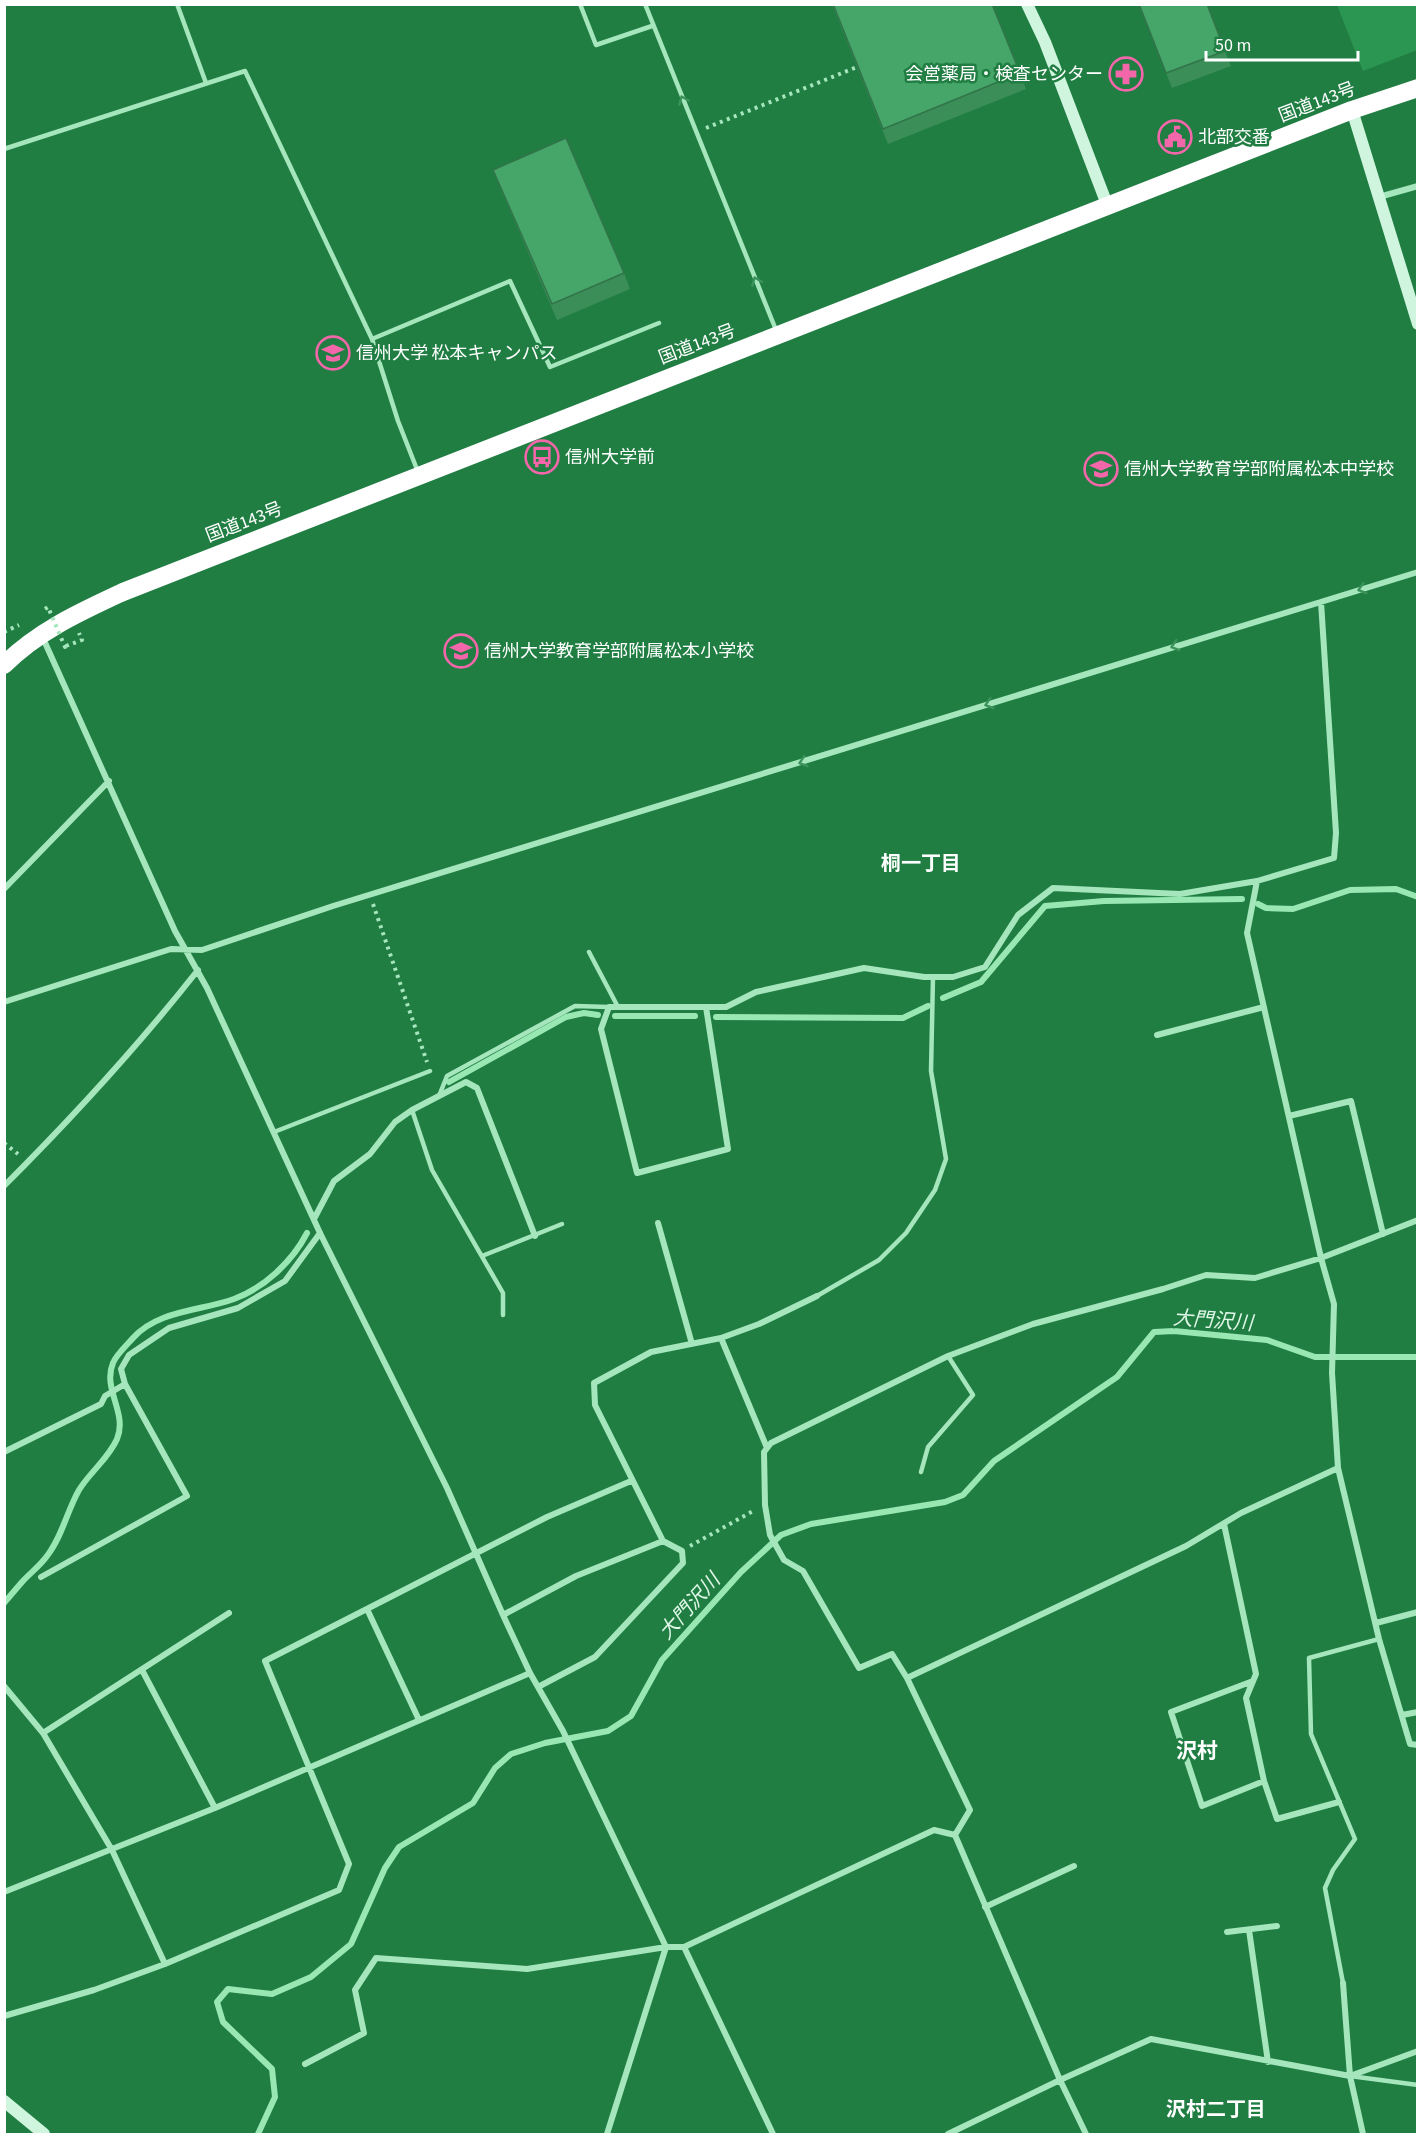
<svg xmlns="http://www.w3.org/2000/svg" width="1422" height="2139" font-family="'Source Sans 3','Noto Sans JP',sans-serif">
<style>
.green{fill:#2b9651}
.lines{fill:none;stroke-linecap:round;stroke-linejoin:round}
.stream{stroke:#99e8b4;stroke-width:6}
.path{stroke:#a5e6bc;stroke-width:4;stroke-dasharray:3 4.5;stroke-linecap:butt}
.lane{stroke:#a5e6bc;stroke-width:4.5}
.street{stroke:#a5e6bc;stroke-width:6}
.secondary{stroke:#cff5de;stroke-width:12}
.highway{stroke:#fff;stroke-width:18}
.path-bridge{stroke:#a5e6bc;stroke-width:4;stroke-dasharray:3 4.5;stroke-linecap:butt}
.wall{fill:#3c8e59}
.building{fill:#46a568;stroke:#317449;stroke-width:1.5}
.oneway{stroke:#3b935b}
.labels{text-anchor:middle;stroke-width:5;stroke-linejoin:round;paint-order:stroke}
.poi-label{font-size:18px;fill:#fff;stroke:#217e43;text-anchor:start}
.street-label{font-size:18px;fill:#fff;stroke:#217e43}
.neighbourhood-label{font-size:20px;font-weight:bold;fill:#fff;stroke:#217e43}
.water-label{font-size:20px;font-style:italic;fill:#e0f8e8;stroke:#217e43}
.quarter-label{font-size:21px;font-weight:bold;fill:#fff;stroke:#217e43}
</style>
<rect width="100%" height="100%" fill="#217e43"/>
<!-- green -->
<path class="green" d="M1337,5h80v45l-54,21z"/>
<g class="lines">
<!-- stream -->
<path class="stream" d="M1258,904l8,4 27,1 57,-19 46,-1 22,8
M943,998l38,-16 64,-76 59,-5 138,-2
M615,1016h80
M716,1017l187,1 25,-12
M449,1082l117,-65 18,-4 14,2
M4,1603c6,-7 12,-14 18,-21 8,-9 18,-16 25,-26 15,-19 20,-45 32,-66 11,-18 30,-32 38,-51 11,-26 -15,-50 -4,-76 3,-8 14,-18 20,-25 25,-28 68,-27 101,-39 30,-11 58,-37 73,-66
M258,2134l17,-37 -3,-28 -49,-47 -6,-20 11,-13 44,5 39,-17 40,-33 34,-76 14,-21 74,-44 22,-35 16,-14 34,-11 63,-12 23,-15 31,-56 79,-88 40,-37 30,-11 134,-22 18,-7 31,-34 123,-84 37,-45 20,-1 93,9 48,17h103"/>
<!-- path -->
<path class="path" d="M706,128l151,-61
M4,632l15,-7
M66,646l16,-6 -3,-7
M373,904l54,158
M4,1143l14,11
M690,1546l65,-36"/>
<!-- lane -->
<path class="lane" d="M177,4l29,79
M580,4l16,41 56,-19
M645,4l131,326
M4,149l241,-78 127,268 26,82 20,51
M372,339l138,-58 40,86 109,-44
M589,952l29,55
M439,1096l8,-20 128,-70 34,1
M412,1110l20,60 71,123v22
M274,1132l156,-61
M482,1256l80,-32
M817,1296l62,-36 27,-27 29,-43 11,-31 -15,-88 2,-94
M921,1472l7,-25 45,-52 -25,-39
M1343,1983l-18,-95 8,-18 22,-31 -44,-105 -2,-76 70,-19
M1350,2076l68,9"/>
<!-- street -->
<path class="street" d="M1379,197l39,-11
M42,636l133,295 32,57 113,245 127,255 56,127 27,58 33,58 103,216 -59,187
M1257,881l-10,52 74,325 13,46 -2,69 6,95 41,171 31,105 8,1
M4,889l105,-108
M4,1002l167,-53 31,1 131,-44 1085,-334
M706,1007l22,142 -91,24 -36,-144 8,-22h117l30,-15 108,-24 60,9h29l32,-10 33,-52 35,-27 127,6 77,-13 77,-23 2,-25 -15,-231
M1157,1035l107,-28
M1289,1116l62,-15 32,133
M4,1186c69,-69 134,-140 194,-216
M314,1219l20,-38 36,-27 25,-32 17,-12 54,-28 11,6 58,148
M658,1223l34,121
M721,1338l46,110
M4,1452l97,-48 4,-8 20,-12
M1224,1524l32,150 -10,24 18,83 13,38 62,-17
M41,1577l146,-81 -62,-112 -4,-15 8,-14 40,-27 69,-20 47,-27 35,-48
M367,1609l52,111
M503,1615l73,-39 87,-35
M1376,1623l42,-11
M142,1670l73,138
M907,1678l279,-132 55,-33 97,-45
M1253,1681l-82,31 31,94 62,-25
M4,1686l39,47 69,117 53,114
M538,1687l57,-30 88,-94 -1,-12 -19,-10 -68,-136 -1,-22 57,-31 70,-14 38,-14 58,-28
M1402,1715l16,-3
M43,1733l186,-120
M955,1835l15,-25 -63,-132 -15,-24 -33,14 -56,-97 -19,-11 -14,-25 -5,-30 -1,-53 7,-9 177,-87 85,-32 130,-35 43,-14 49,3 66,-20 97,-38
M955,1835l105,245 26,54
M4,1892l211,-84 315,-135
M985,1907l89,-41
M1249,1930l19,132
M1227,1932l50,-6
M684,1947l89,187
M1343,1983l7,93 13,58
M4,2016l90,-26 71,-26 174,-74 10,-26 -84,-203 282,-144 84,-36
M305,2064l59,-31 -9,-43 21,-32 151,11 139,-22h18l250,-117 21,5
M948,2134l112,-54 91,-41 199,37 68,-25"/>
<!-- secondary -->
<path class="secondary" d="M1027,4l18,38 63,165
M1352,110l66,214
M4,2101l40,33"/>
<!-- highway -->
<path class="highway" d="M4,665c34,-34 76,-53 119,-73l1229,-482 66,-22"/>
<!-- path-bridge -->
<path class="path-bridge" d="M45,609l3,-2 17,40 1,-1"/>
</g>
<!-- wall -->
<path class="wall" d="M832,4h160l34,85 -138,55z
M1139,4l86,47 6,15 -59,22z
M493,170l131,103 6,16 -73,31 -58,-135z"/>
<!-- building -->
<path class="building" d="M833,4h159l28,69 -137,56z
M1139,4h68l18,47 -59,22z
M566,138l58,135 -72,31 -59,-134z"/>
<!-- one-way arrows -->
<defs><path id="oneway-chevron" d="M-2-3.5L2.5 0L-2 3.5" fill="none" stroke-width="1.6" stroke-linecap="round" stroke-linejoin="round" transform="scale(1.5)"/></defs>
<g class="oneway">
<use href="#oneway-chevron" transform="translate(683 100) rotate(-113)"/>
<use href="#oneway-chevron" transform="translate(756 281) rotate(-112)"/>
<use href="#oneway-chevron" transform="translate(1362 589) rotate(163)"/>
<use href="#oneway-chevron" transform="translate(1175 646) rotate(163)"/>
<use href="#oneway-chevron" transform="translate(989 704) rotate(163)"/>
<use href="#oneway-chevron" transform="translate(803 762) rotate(163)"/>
</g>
<!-- icons -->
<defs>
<symbol id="pharmacy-ring" viewBox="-11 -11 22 22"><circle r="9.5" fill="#217e43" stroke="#f367aa" stroke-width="1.5"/><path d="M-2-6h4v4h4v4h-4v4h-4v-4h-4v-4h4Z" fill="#f367aa"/></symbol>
<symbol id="civic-ring" viewBox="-11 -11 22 22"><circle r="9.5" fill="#217e43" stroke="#f367aa" stroke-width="1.5"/><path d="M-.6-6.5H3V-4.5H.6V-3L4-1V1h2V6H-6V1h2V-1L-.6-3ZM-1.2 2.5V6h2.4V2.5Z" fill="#f367aa"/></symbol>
<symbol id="university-ring" viewBox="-11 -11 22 22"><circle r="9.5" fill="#217e43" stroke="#f367aa" stroke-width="1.5"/><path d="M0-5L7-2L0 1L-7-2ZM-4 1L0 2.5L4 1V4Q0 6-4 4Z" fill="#f367aa"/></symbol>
<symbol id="bus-ring" viewBox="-11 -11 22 22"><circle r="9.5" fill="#217e43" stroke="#f367aa" stroke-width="1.5"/><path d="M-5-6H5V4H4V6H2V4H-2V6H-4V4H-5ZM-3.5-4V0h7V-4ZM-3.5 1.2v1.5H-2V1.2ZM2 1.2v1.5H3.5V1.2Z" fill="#f367aa"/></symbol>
<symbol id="school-ring" viewBox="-11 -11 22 22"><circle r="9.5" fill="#217e43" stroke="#f367aa" stroke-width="1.5"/><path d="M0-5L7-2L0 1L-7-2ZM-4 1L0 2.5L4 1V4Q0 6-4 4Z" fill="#f367aa"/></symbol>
</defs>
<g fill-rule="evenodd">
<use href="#pharmacy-ring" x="1107" y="55" width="38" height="38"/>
<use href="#civic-ring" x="1156" y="118" width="38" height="38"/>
<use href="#university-ring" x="314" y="334" width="38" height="38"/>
<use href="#bus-ring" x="523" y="438" width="38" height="38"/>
<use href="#school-ring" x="1082" y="450" width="38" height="38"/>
<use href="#school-ring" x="442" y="632" width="38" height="38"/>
</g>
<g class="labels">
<!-- poi labels -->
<g class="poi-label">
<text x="1103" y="80" text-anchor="end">会営薬局・検査センター</text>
<text x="1198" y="143">北部交番</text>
<text x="356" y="359">信州大学 松本キャンパス</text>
<text x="565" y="463">信州大学前</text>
<text x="1124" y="475">信州大学教育学部附属松本中学校</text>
<text x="484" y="657">信州大学教育学部附属松本小学校</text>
</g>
<!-- street labels -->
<g class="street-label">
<text transform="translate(1317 102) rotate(-21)" y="6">国道143号</text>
<text transform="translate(697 344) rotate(-21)" y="6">国道143号</text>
<text transform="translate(244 522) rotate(-21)" y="6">国道143号</text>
</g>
<!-- neighbourhood labels -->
<g class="neighbourhood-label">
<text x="921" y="870">桐一丁目</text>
<text x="1216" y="2116">沢村二丁目</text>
</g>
<!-- water labels -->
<g class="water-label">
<text transform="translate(1213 1320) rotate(4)" y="7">大門沢川</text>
<text transform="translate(689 1606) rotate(-48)" y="7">大門沢川</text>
</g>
<!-- quarter labels -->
<g class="quarter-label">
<text x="1197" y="1758">沢村</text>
</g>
</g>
<!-- border -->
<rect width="1422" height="2139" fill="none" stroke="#ffffff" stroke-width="12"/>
<!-- scale -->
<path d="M1206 51v9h152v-9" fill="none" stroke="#ffffff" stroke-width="3"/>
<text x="1215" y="51" font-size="18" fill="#ffffff" stroke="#217e43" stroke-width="4.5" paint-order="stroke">50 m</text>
</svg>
